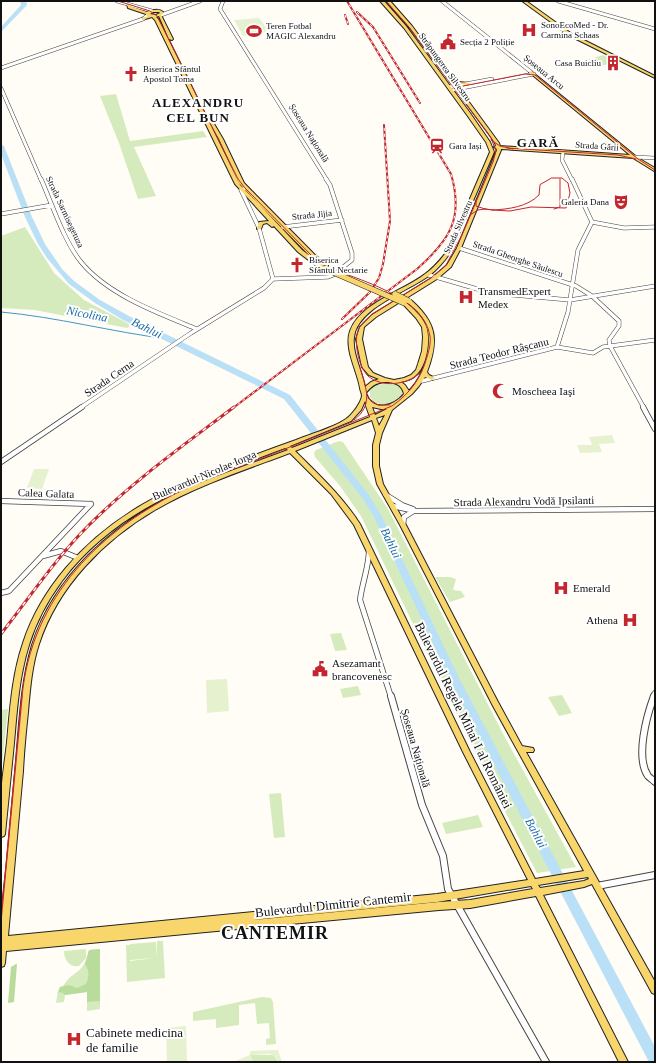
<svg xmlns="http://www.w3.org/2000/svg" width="656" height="1063" font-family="Georgia,serif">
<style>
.green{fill:#d5ebbd}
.forest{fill:#b9dc9c}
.pitch{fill:#e6f2cf}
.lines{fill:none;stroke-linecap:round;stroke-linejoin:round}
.stream{stroke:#3f96cf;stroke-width:1}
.river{fill:#b9e0f7;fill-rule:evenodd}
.minor-far3-casing{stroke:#444;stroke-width:4}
.minor-far2-casing{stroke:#444;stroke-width:4.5}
.minor-far1-casing{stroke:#444;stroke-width:6}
.minor-casing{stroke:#444;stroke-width:8}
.major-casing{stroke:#222;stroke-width:2}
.minor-far3{stroke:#fff;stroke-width:3}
.minor-far2{stroke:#fff;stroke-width:3.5}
.minor-far1{stroke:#fff;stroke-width:4.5}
.minor{stroke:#fff;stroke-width:6}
.major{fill:#f9d66b;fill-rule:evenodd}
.tram-far1{stroke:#c4262e;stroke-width:1}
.tram{stroke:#c4262e;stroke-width:1.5}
.rail-far1-casing{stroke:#c4262e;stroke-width:2}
.rail-casing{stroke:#c4262e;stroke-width:3}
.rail-far1{stroke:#fff;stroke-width:1;stroke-dasharray:3;stroke-linecap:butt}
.rail{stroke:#fff;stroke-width:1.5;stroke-dasharray:4.5;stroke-linecap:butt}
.major-bridge-casing{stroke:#222;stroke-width:6;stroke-linecap:butt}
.major-bridge{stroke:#f9d66b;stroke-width:5}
.labels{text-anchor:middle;stroke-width:4;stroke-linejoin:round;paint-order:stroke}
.far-poi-label{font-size:9px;fill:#111;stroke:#fff;text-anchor:start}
.far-street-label{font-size:9px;fill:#111;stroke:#fff}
.poi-label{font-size:11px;fill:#111;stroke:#fff;text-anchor:start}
.street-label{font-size:11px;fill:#111;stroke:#fff}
.water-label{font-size:12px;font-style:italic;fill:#1768a6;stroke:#fff}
.far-district-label{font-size:13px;font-weight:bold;letter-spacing:1px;fill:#111;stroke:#fff}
.near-street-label{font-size:13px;fill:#111;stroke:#fff}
.near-poi-label{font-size:13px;fill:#111;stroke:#fff;text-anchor:start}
.near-district-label{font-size:18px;font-weight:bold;letter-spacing:1px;fill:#111;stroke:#fff}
</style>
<rect width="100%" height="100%" fill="#fffdf5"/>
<!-- green -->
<path class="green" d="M603,55l12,6 -16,6 -12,-7z
M116,94l14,47 73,-10 4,6 -73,10 22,49 -18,3 -19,-56 -19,-47z
M25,227l29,46 30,27 47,25 -4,3 -92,-18 -34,-2v-72z
M383,384h11l8,5v6c-8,10 -24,14 -32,2v-7l7,-5z
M339,441l4,1 45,67 114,223 74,135 -39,6 -57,-110 -119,-247 -21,-30 -25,-29 -1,-4 2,-3z
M435,577h15l6,2 -3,11 8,1 4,6 -15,5z
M341,633l6,17 -12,1 -5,-17z
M358,686l3,9 -18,3 -3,-9z
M562,695l10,18 -13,3 -11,-19z
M8,709l-7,65v-64z
M281,793l4,44 -11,1 -5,-44z
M478,815l5,12 -37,7 -4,-11z
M157,941h6l2,37 -38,4 -1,-37h4v16l25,-3 -25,2v-16l26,-2 1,16z
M86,949v9l-7,8c-9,2 -15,-6 -15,-15z
M100,949v60l-13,2v-19l-22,3 -1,7 -8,1 2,-12 2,-4 3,-1c12,-18 20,-10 26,-36z
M262,997l9,1 2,4 3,42 -10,1v-6l4,-1 -1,-15 -12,1 -2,-21 -16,2v20l-23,3v-9l-23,2v-9z
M250,1055h24l4,7h-25z"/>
<!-- forest -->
<path class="forest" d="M100,949v52l-13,1v-10l-22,3 -4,-3 -3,1 2,-6 9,-2 8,3 9,-4c3,-7 4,-13 -1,-20l4,-14z
M16,964h1l-3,38 -6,1 3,-36z"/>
<!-- pitch -->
<path class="pitch" d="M259,18l11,14 -27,4 -9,-16z
M612,435l3,8 -16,1 3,8 -22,1 -3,-8h15l-3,-8z
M34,469h15l-7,20 -15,-1z
M227,679l2,32 -22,2 -1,-33z
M186,1026l1,36h-20l-1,-34z
M276,1050h2l4,12h-4l-2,-5 -6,-3 -20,1 3,7h-20l17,-7v-4z"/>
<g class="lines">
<!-- stream -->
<path class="stream" d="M1,312c56,5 111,20 167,27"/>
<!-- river -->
<path class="river" d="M20,1h6l1,4 -26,27v-5l20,-22z
M1,144l3,2 28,71 13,27 17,25 12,12 26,19 29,16 161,79 79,100 12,20 78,163 196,369v15h-6l-200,-384 -76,-163 -10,-16 -79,-100 -161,-79 -28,-17 -26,-19 -22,-26 -9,-14 -13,-27 -24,-63z"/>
<defs>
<path id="minor-far3" d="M117,1l35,10
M223,1l-3,8 107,171
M442,1l89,71
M558,1l97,28
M161,15l39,-14
M1,68l142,-49 5,-4
M449,87l43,-8
M1,88l40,92
M452,90l82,-16
M563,152l-1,8 10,20
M635,157l20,1"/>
<path id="minor-far2" d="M41,179c11,25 23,62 40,83 27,33 77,51 116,67
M244,189l-3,1 18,38 14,51
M1,214l51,-9
M592,222l32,6 31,-1
M283,227l59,-7
M459,248l117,38 16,10 27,25v5l-10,14 1,6 34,62
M429,275l62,18 79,7 85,-14
M273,279l55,-2 5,-2 19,-15v-7l-22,-68 -4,-6
M557,347l11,-35 10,-62 14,-28 -20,-43
M422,381l135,-34 36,6 10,-6 52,-7
M80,408l111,-75 73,-45 9,-9"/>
<path id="minor-far1" d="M643,407l12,22
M1,462l81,-55
M386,495l16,10 11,4
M1,501l90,3
M393,506l22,5 240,-2
M403,525l1,-8 8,-5
M369,550c0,17 -7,33 -9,50l31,97
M43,556l18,-5 17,7
M1,593l8,-2 82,-87
M653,697l2,-4"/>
<path id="minor" d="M391,696l31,109 21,51 5,33 98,173
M654,696c-7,19 -19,61 -6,80 2,2 5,4 7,6
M597,886l58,-11"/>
<path id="major" d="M380,1h4l22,25 64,87 20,29 4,10 -42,98c-6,9 -13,18 -22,25 -21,16 -73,33 -76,62 -2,17 8,33 11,50l6,-5 8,-3 -10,-4 -7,-8 -6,-28 4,-12 12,-12 61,-38 14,-12 10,-17 40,-98 -1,-2 -2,-1 2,-1 -1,-3 -6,-9 -79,-106 -24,-27h4l22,25 40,54 6,2 11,1 1,1 -2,1 -13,-2 36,49 8,11 1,3 130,9 -100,-82 -1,-1 2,-1 107,87 17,10v3h-1l-21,-13 -132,-9v1l-40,98 -10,19 -14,12 -61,38 -12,10 -2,12 6,28 5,6 12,5 9,2 10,-2 7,-3 5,-5 2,-6 4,-13 1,-14 -1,-10 -6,-9 -14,-15v-1h4c7,7 16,14 20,24 5,13 1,41 -11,50 -4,4 -9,5 -14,6l4,3 4,6c15,-16 27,-50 15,-71 -4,-7 -11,-13 -17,-18v-2h4c26,23 28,40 16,72l2,3 6,3 -3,2 -7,-3 -6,9 -7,8 -20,16 -10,23 -3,12v21l4,18 23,41 92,177 24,44 11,2 1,2 -1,2h-7l129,230v12l-3,-1 -60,-109 -8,3 -41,8 85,167h-9l-83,-166 -66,12 -31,2 -433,41 -1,12 -1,3 -3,1c0,-16 -1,-31 0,-46 1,-17 3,-33 5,-50 3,-33 6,-66 9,-99 4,-40 5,-88 17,-127 22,-69 81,-121 145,-152 36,-17 74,-29 111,-43l-3,-2c-82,31 -168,59 -223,133 -14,19 -26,41 -33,64 -10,32 -12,65 -15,98 -3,31 -6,61 -9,91l-1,2 -3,1c0,-14 -1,-28 0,-41 1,-18 4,-36 6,-54 3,-33 5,-67 16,-99 18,-55 60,-101 109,-132 22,-14 46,-25 70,-35 31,-13 63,-25 94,-36 14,-6 37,-12 50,-21 6,-4 15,-16 16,-23 0,-3 -2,-6 -2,-8 -3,-18 -16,-39 -10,-57 10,-28 53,-40 75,-57 10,-7 16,-15 23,-24l42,-98 -4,-10 -19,-27 -63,-87zM384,382c10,0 18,2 20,12 -10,12 -31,19 -38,-1 5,-7 10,-10 18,-11zM365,401l1,2v3l4,11 -78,31 -2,-2 61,-25 10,-11zM372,407l9,2h6l-12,6zM385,415l-6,11 -3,-8zM372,420l4,13 -3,12v21l4,18 23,41 93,181 91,165 -49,8 -65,-127 -110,-228c-18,-28 -42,-50 -65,-73zM290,453l41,41 23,31 109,227 65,128 -91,14 -429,42c5,-55 10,-110 15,-165 1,-20 3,-40 5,-59 2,-23 4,-47 11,-68 19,-58 65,-104 116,-134 43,-25 90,-40 135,-57zM588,877l1,2 -5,2 -44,7 -2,-3zM531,886l2,3 -63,11 -31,2 -432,42 430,-42z
M522,1h4l46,33 83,42v2l-85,-42z
M127,4h2l1,2 17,6c5,-2 12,-4 16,0v2l-2,1 12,24 -1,1 -3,-1 -10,-23 -3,1 3,3 80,163 63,67 21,16v2h-4l-21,-16 -24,-26 -2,1 -5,-4 -4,1 -2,5h-4v-1l2,-6 10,-1 -34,-37 -80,-164 -3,-3 -10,3v-2l7,-2h-2l-1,-2 -18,-6zM153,12h6l1,1 -4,2 -6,-1z
M208,117h2l13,22 21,44 71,72 13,9v2h-4l-13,-9 -71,-72 -21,-46 -12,-21z"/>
</defs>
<!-- minor-far3 casing -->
<use href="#minor-far3" class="minor-far3-casing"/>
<!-- minor-far2 casing -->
<use href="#minor-far2" class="minor-far2-casing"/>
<!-- minor-far1 casing -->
<use href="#minor-far1" class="minor-far1-casing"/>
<!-- minor casing -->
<use href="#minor" class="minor-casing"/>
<!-- major casing -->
<use href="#major" class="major-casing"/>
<!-- minor-far3 -->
<use href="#minor-far3" class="minor-far3"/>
<!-- minor-far2 -->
<use href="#minor-far2" class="minor-far2"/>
<!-- minor-far1 -->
<use href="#minor-far1" class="minor-far1"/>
<!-- minor -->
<use href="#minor" class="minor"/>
<!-- major -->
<use href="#major" class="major"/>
<!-- tram-far1 -->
<path class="tram-far1" d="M386,1l23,26 82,111 5,13 -3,11 -31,73 -16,30 -15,13 -59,36c-5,5 -10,9 -13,14 -6,12 -1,38 9,48 14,12 39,9 52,-3
M457,94v-5l6,-3 62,-12 10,1 103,84 17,11
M491,140l9,6 13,3
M507,148l111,7 18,4
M552,178h10l6,5 2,10 -4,15 -35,-1 -21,4 -17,-1c16,-1 34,-3 46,-15l1,-10z
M476,200v6l9,3
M485,209l8,1
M485,209l8,1
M554,209l6,-2v-28
M470,215l8,-5 7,-1
M368,398l10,7h12
M354,420c20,-15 12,-32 6,-52
M22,697c9,-100 79,-169 167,-210 23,-11 47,-19 71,-28 44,-18 88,-35 132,-53 18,-13 29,-27 35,-49 2,-6 4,-14 3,-21 -6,-40 -74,-57 -106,-70l-7,-5 -72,-73 -7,-9 -81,-163 -7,-5 -32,-10"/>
<!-- tram -->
<path class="tram" d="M1,920l21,-224"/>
<defs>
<path id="rail-far1" d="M357,12l16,15 47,76
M345,15l3,9
M342,319l28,-27 9,-14 4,-14 7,-43 -6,-96
M233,408l184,-139c33,-29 47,-51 34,-95l-104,-173"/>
<path id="rail" d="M1,634c28,-36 55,-76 87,-108 45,-45 96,-81 146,-119"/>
</defs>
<!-- rail-far1 casing -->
<use href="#rail-far1" class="rail-far1-casing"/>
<!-- rail casing -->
<use href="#rail" class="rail-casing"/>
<!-- rail-far1 -->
<use href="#rail-far1" class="rail-far1"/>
<!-- rail -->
<use href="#rail" class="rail"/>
<defs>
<path id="major-bridge" d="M321,267l83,36
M395,294l14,7"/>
</defs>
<!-- major-bridge casing -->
<use href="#major-bridge" class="major-bridge-casing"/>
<!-- major-bridge -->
<use href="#major-bridge" class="major-bridge"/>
</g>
<!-- icons -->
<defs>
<symbol id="hospital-bare" viewBox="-9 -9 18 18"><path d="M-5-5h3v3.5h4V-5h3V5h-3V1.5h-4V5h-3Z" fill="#c4262e" stroke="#fff" stroke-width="2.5" paint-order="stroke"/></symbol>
<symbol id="stadium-bare" viewBox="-9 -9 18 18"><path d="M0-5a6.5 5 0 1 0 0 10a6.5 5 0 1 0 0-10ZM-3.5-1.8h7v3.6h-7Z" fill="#c4262e" stroke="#fff" stroke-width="2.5" paint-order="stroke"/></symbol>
<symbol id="civic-bare" viewBox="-9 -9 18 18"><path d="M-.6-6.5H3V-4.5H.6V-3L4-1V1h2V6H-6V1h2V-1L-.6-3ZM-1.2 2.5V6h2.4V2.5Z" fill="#c4262e" stroke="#fff" stroke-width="2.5" paint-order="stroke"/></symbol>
<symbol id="building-bare" viewBox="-9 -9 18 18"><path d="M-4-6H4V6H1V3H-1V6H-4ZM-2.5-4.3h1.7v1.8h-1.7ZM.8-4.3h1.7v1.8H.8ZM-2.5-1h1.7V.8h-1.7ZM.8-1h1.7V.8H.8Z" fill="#c4262e" stroke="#fff" stroke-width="2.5" paint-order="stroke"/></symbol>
<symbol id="church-bare" viewBox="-9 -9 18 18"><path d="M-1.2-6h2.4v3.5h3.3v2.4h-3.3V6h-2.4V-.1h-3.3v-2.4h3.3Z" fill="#c4262e" stroke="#fff" stroke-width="2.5" paint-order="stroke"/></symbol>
<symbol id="station-bare" viewBox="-9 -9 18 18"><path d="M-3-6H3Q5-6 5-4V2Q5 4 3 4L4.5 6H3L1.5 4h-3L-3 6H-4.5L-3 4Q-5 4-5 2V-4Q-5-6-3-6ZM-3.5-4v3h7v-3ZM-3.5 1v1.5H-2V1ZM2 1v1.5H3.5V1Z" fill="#c4262e" stroke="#fff" stroke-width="2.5" paint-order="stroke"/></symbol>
<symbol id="theatre-bare" viewBox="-9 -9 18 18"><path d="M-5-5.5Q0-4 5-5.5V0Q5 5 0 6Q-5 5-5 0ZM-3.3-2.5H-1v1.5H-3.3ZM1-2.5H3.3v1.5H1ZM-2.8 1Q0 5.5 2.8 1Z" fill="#c4262e" stroke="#fff" stroke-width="2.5" paint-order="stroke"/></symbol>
<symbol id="mosque-bare" viewBox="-9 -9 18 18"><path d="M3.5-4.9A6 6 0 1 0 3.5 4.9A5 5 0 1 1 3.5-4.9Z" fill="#c4262e" stroke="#fff" stroke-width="2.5" paint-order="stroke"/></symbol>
</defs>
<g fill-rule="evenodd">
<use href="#hospital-bare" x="518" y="19" width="22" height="22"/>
<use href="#stadium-bare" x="243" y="20" width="22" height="22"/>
<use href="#civic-bare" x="437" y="31" width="22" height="22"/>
<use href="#building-bare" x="602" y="52" width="22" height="22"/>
<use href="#church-bare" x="120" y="63" width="22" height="22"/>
<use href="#station-bare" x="426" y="135" width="22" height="22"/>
<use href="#theatre-bare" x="610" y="191" width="22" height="22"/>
<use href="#church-bare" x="286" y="254" width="22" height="22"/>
<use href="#hospital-bare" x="455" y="286" width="22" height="22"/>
<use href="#mosque-bare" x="489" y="380" width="22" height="22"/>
<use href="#hospital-bare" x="550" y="577" width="22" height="22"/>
<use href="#hospital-bare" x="619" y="609" width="22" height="22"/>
<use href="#civic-bare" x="309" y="658" width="22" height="22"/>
<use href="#hospital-bare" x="63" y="1028" width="22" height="22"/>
</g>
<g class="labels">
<!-- far-poi labels -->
<g class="far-poi-label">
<text x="541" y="28">SonoEcoMed - Dr.<tspan x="541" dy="10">Carmina Schaas</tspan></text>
<text x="266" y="29">Teren Fotbal<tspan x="266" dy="10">MAGIC Alexandru</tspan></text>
<text x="460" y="45">Secția 2 Poliție</text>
<text x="601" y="66" text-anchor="end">Casa Buicliu</text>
<text x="143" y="72">Biserica Sfântul<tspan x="143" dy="10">Apostol Toma</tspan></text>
<text x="449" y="149">Gara Iași</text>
<text x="609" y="205" text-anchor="end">Galeria Dana</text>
<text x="309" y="263">Biserica<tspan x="309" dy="10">Sfântul Nectarie</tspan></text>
</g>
<!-- far-street labels -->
<g class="far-street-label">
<text transform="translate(445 67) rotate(54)" y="3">Străpungerea Silvestru</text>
<text transform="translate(544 72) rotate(39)" y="3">Șoseaua Arcu</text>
<text transform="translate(309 133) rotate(58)" y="3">Șoseaua Națională</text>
<text transform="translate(597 146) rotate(4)" y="3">Strada Gării</text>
<text transform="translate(65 212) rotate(65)" y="3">Strada Sarmisegetuza</text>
<text transform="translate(312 215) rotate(-6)" y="3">Strada Jijia</text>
<text transform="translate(458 227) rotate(-66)" y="3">Strada Silvestru</text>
<text transform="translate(518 259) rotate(19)" y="3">Strada Gheorghe Săulescu</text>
</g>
<!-- poi labels -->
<g class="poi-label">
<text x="478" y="295">TransmedExpert<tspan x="478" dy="13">Medex</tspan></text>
<text x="512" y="395">Moscheea Iaşi</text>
<text x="573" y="592">Emerald</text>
<text x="618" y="624" text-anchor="end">Athena</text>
<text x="332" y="667">Asezamant<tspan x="332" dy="13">brancovenesc</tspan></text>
</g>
<!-- street labels -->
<g class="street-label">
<text transform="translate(499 353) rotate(-14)" y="4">Strada Teodor Râșcanu</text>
<text transform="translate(109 378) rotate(-34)" y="4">Strada Cerna</text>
<text transform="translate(204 475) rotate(-23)" y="4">Bulevardul Nicolae Iorga</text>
<text transform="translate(46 493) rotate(2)" y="4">Calea Galata</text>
<text transform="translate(524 501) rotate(-1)" y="4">Strada Alexandru Vodă Ipsilanti</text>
<text transform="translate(416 748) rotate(74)" y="4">Șoseaua Națională</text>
</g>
<!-- water labels -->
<g class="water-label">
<text transform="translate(87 314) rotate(11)" y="4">Nicolina</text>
<text transform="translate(147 328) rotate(26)" y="4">Bahlui</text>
<text transform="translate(391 543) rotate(64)" y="4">Bahlui</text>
<text transform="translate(536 833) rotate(62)" y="4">Bahlui</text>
</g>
<!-- far-district labels -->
<g class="far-district-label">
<text x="198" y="107">ALEXANDRU<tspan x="198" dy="15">CEL BUN</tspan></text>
<text x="538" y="147">GARĂ</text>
</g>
<!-- near-street labels -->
<g class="near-street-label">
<text transform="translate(464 715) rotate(64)" y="5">Bulevardul Regele Mihai I al României</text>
<text transform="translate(333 904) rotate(-6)" y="5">Bulevardul Dimitrie Cantemir</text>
</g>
<!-- near-poi labels -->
<g class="near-poi-label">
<text x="86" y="1037">Cabinete medicina<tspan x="86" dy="15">de familie</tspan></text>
</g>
<!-- near-district labels -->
<g class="near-district-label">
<text x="275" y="939">CANTEMIR</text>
</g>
</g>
<!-- border -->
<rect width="656" height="1063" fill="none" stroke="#111111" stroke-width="4"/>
</svg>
